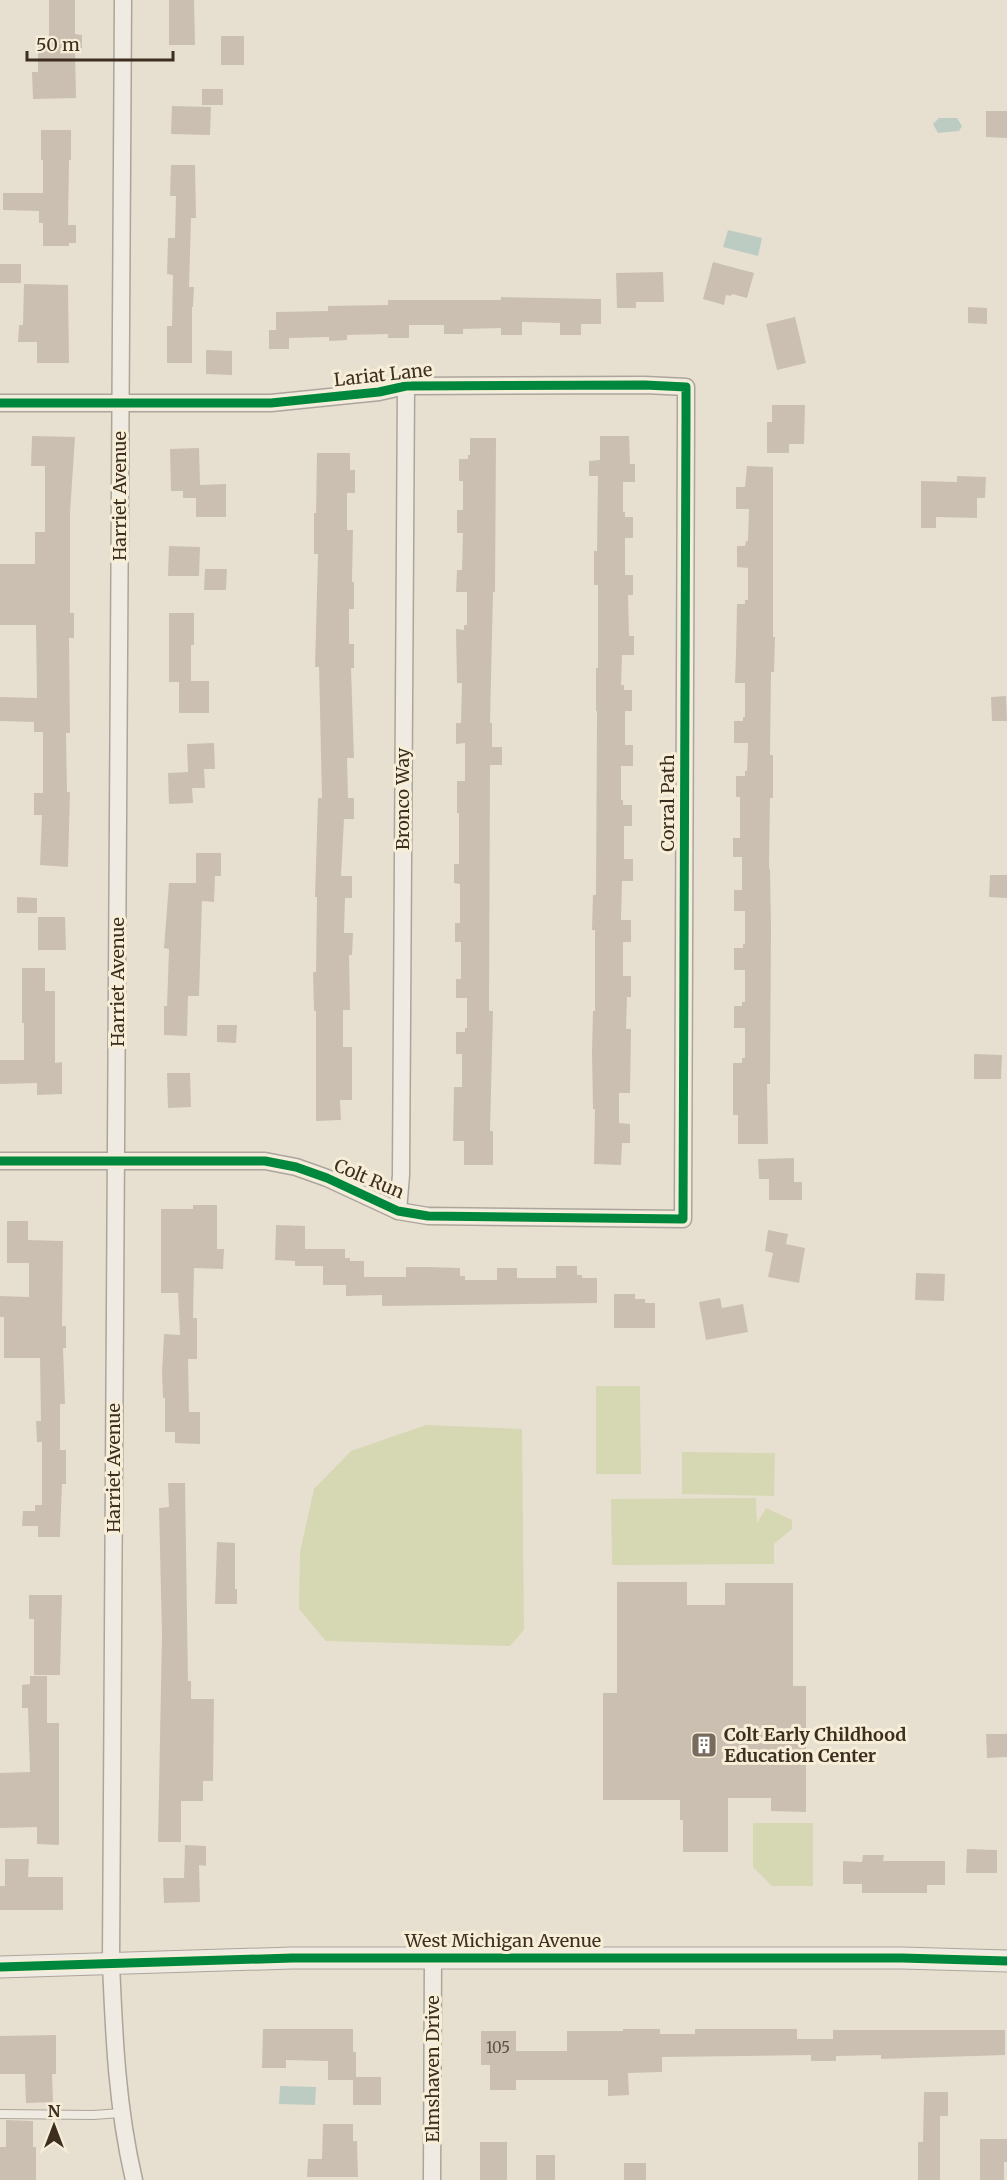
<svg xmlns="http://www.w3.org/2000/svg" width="1007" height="2180" font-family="Merriweather,serif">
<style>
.green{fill:#d6d7b3}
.water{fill:#bcccc2}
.building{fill:#cbbfb2}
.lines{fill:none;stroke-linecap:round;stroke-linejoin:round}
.service-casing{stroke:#ada599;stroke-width:10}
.minor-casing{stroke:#ada599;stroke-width:19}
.tertiary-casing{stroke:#ada599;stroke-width:23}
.service{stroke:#efebe3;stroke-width:8}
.minor{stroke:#efebe3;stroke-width:16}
.tertiary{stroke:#efebe3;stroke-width:21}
.cycleway-casing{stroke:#f7eed8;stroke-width:13}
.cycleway{stroke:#00873e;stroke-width:9}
.labels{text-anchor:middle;stroke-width:6;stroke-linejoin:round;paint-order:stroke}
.number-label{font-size:15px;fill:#605244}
.street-label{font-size:18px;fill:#3d2e20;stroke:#f7eed8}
.poi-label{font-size:18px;font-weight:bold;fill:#3d2e20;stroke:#f7eed8;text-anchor:start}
</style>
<rect width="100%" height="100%" fill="#e7e0d1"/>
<!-- green -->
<path class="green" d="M596,1386h44l1,88h-45z
M426,1425l96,4 2,201 -14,16 -184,-5 -27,-32 1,-57 14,-63 37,-38z
M682,1452l93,1 -1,43 -92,-2z
M756,1498l1,25 9,-15 26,12v9l-18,15v20l-162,1 -1,-66z
M753,1823h60v63h-41l-19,-19z"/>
<!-- water -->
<path class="water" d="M939,118h18l5,8 -3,5 -21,2 -5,-9z
M728,230l34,8 -4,18 -35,-9z
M280,2086l36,1 -1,18 -36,-1z"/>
<!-- building -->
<path class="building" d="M49,0h26v34l7,1v18h-7l1,45 -43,1 -1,-27h6v-31h11z
M169,0h25l1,45h-26z
M221,36h23v29h-23z
M202,89h21v16h-21z
M172,106l39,1 -1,28 -39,-1z
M986,111h21v27l-21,-1z
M41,130h30v30h-2l-1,65h8v18h-7v3h-26v-23h-4v-12l-36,-1v-17h40v-33h-2z
M171,165h24l1,53h-5l-2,69h5l-1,20h-1v56h-25v-37h5l1,-51 -6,-1 1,-36h7l1,-42h-6z
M713,262l41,11 -7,25 -15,-4 -1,2 -5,-1 -2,10 -21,-6z
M0,264h21v19h-21z
M663,272l1,30h-28v6h-19l-1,-35z
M24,284l44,1 1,78h-32v-21h-19l1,-17h4z
M501,297l100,2v25h-20v11h-21v-12l-38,-1v13h-21v-7l-38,1v5h-19v-9h-35v13h-21v-4l-41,1v5l-18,1v-4l-40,1v11h-20v-19h7v-18l52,-1v-5l60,-1v-5h113z
M968,307l19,1v16l-19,-1z
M795,317l11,46 -29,7 -11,-46z
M206,350l26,1v24l-26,-1z
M772,405h33l-1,39h-15v9h-22v-31h5z
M32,436l43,1 -5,76v100h4v25h-5l1,95h-4l1,59h3l-2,75 -28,-2 2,-50h-8v-22h9v-61h-9v-10l-34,-1v-24l37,1 -1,-73h-36v-61h35v-32h10v-66h-14z
M600,436h29l1,28h5v18h-12v30h2v5h8v21h-8v37h8v20h-5l1,41h5v19h-12l-1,30h3v5h8v21h-7v34h8v21h-12v34h2v5h9v21h-8v33h9v22h-11l-1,39h10v22h-8v34h8v21h-4l-1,32h5l-1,64h-11v30l11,1v19h-8l-1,22 -27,-1 1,-55h-2l-1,-58 1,-40h2v-81h-3l1,-35h3l1,-184h-1v-43h2v-83h-4v-34h3l1,-75h-9v-15l11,-1z
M470,438h26l-1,154h-2l-3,131h2v24h10v18h-12l-1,246h4l-3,120h3v34h-29v-24h-11l1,-54h8v-33h-6v-22h9v-4h2v-30h-11v-19h5v-37h-6v-19h5v-39l-6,-1v-19h5v-51h-2v-32h8v-38l-9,1v-21h5l1,-40h-5l-1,-54 8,1v-5h3v-33h-11l1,-22h5l1,-37h-6v-23h6v-29h-4v-22h9v-4h2z
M199,448l1,37 26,-1v33h-30v-19h-13v-7h-12l-1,-42z
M317,453h33v17h5v23h-8v37h6l-1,52h2v27h-5v35h5v24h-3l3,90h-7l1,40h6v21h-10l-3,57h11v22h-7l-1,35h9l-1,22h-3l1,55h-7v37h9v53h-12l1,20 -25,1v-110h-2l-1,-39h3l1,-75h-2l3,-99h4l-3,-131h-4l3,-113h-4v-41h2z
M747,466l26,1v170h2l-1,35h-3l-1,83h3v43h-3l-1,71h1l1,58 -1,157h-3l1,60h-30v-29h-5v-52h9v-5h3v-30h-11v-22h8v-4h3v-32h-11v-22h9v-4h2v-33h-11v-21h8v-33h-9v-19h7v-41h-4v-21h9v-5h2l1,-28h-14v-22h9v-4h2v-34h-10l1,-29 1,-50h8v-4h3v-32l-11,-1v-21h8l1,-5h2l1,-32h-13v-22h9z
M957,476l29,1 -1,21h-8v20l-41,-1v11h-15v-47l36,1z
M169,546l31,1 -1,29h-31z
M205,569h22l-1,21h-22z
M169,613h25v32h-3v36h18v32h-30v-31h-10z
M1006,696l1,25h-15l-1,-24z
M214,743l1,26h-11l1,19h-13l1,15 -24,1 -1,-31 20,-1 -1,-28z
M196,853h25v23h-6l-1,26 -12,-1 -3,95h-11l-1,40 -23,-1v-29h3l2,-57 -5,-1 5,-65h27z
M990,875h17v23l-18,-1z
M17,897l20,1v15h-20z
M38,917h27l1,33h-28z
M22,968h23v23h10v72l7,-1v32l-25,1v-12l-37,1v-24h24v-37h-2z
M217,1025h20l-1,18 -19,-1z
M974,1054l28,1 -1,24h-27z
M167,1073h23l1,34 -23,1z
M794,1158v24h8v18h-33v-21h-10l-1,-20z
M193,1205h24v44h7l-1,20 -29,-1 -1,50h4v41h-9l1,53h11v32l-25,-1v-11h-10v-34h-2l-1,-25 2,-39 16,1 -2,-42h-17v-84h32z
M7,1221h21v19l35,1 -1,85h4v22h-3l2,56h-5v46h6v34h-4l-2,53h-22v-11h-16l1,-15h12v-6h7v-63h-5l-1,-21h5l-1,-63h-36v-41h-4v-21l29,1v-34h-22z
M276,1225l29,1v23h40v9h5v3h14v16h42v-10h23l31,1v8h5v4h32v-12h20v10h39v-12h21v9h5v3h15v25l-215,3v-11l-36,1v-11h-23v-19h-28v-5l-20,-1z
M768,1230l20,4 -2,10 19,4 -6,35 -31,-6 5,-24 -8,-2z
M916,1273l29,1 -1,27 -29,-1z
M614,1294h21v5h10v4h10v25h-41z
M720,1298l2,10 21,-4 5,28 -42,8 -7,-38z
M168,1483h17l3,198h3v18h23l-1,82h-10v20h-22v41h-23l4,-208 -3,-126 10,-1z
M217,1542l18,1v46h2v15h-22z
M617,1582h70v23h38v-22h68v103h13v126l-35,-1v-13h-43v54h-45v-32h-3v-20h-77v-107h14z
M29,1595h33l-2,80h-26v-56h-5z
M30,1676h17v47h12v122l-22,-1v-17l-37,1v-55l30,-1 -2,-64h-6v-23l8,-1z
M986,1734h21v23l-20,1z
M185,1845l21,1v20l-7,-1 1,37 -36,1 -1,-25h21z
M967,1849l30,1v23h-31z
M863,1855h21l-1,6h62v24h-18v8h-65v-9h-19v-23l19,1z
M5,1859h24l-1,18h35v33h-63v-24h5z
M263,2029h90v23h3v25h25v28h-28v-25h-25v-19l-42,-1v8h-24z
M623,2029h37v5h35v-5h102v10h36v-9h172v25l-124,4v-4l-45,1v5h-25v-6l-149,2v15l-34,1 1,22 -21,1v-16h-92v10h-26v-25h-9v-34h35v20h51v-20h56z
M56,2035v39h-4l1,28 -27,1 -1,-29h-25v-38z
M924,2092h24v24h-8v64h-22v-38h5z
M6,2120l27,1v26h3v33h-36v-33h6z
M323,2124h30v17h4l1,36h-51l1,-18h14z
M980,2139h27v23h-3v18h-24z
M480,2142h27v38h-27z
M536,2155h19v25h-19z
M624,2163h22v17h-22z"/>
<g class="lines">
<defs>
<path id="service" d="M0,2114l93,1 28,-2"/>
<path id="minor" d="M123,0l-12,1963c3,73 6,145 23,217
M0,403h271l108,-11 27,-6 239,-1 41,2v29l-3,803 -255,-3 -30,-5 -71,-33 -31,-11 -31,-6h-265
M398,1211l3,-36 5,-789
M432,2180l1,-223"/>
<path id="tertiary" d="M0,1967l292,-9h610l105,3"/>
</defs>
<!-- service casing -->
<use href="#service" class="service-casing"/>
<!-- minor casing -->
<use href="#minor" class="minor-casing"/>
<!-- tertiary casing -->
<use href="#tertiary" class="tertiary-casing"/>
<!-- service -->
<use href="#service" class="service"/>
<!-- minor -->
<use href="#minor" class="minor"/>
<!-- tertiary -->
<use href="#tertiary" class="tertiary"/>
<defs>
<path id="cycleway" d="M0,403h271l108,-11 27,-6 239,-1 41,2v29l-3,803 -255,-3 -30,-5 -71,-33 -31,-11 -31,-6h-265
M0,1967l292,-9h610l105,3"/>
</defs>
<!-- cycleway casing -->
<use href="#cycleway" class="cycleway-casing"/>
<!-- cycleway -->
<use href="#cycleway" class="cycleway"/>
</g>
<!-- icons -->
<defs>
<symbol id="building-square" viewBox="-11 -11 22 22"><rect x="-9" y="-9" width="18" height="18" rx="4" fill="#786c5e" stroke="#f7eed8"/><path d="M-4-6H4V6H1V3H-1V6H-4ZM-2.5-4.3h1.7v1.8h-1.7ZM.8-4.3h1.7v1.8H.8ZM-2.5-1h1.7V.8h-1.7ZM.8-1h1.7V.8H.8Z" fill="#fff"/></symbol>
</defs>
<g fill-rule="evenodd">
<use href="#building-square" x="689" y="1730" width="30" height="30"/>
</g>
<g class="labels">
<!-- number labels -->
<g class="number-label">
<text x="498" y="2053">105</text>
</g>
<!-- street labels -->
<g class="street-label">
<text transform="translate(383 375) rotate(-6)" y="6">Lariat Lane</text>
<text transform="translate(120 496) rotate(-90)" y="6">Harriet Avenue</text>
<text transform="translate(403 799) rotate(-90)" y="6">Bronco Way</text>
<text transform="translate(668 803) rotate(-90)" y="6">Corral Path</text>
<text transform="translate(118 982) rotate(-90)" y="6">Harriet Avenue</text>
<text transform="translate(369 1179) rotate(23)" y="6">Colt Run</text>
<text transform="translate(114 1468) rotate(-90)" y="6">Harriet Avenue</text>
<text x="503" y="1947">West Michigan Avenue</text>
<text transform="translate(433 2069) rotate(-90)" y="6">Elmshaven Drive</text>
</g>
<!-- poi labels -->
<g class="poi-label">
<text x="724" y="1741">Colt Early Childhood<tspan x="724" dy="21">Education Center</tspan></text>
</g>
</g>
<!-- north arrow -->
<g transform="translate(54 2126)" stroke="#f7eed8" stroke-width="4.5" paint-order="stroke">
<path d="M0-4.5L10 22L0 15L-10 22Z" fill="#3d2e20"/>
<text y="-9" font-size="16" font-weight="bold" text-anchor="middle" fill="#3d2e20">N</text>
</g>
<!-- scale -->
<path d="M27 51v9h146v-9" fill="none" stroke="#3d2e20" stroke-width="3"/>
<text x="36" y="51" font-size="18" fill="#3d2e20" stroke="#f7eed8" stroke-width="4.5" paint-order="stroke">50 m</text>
</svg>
